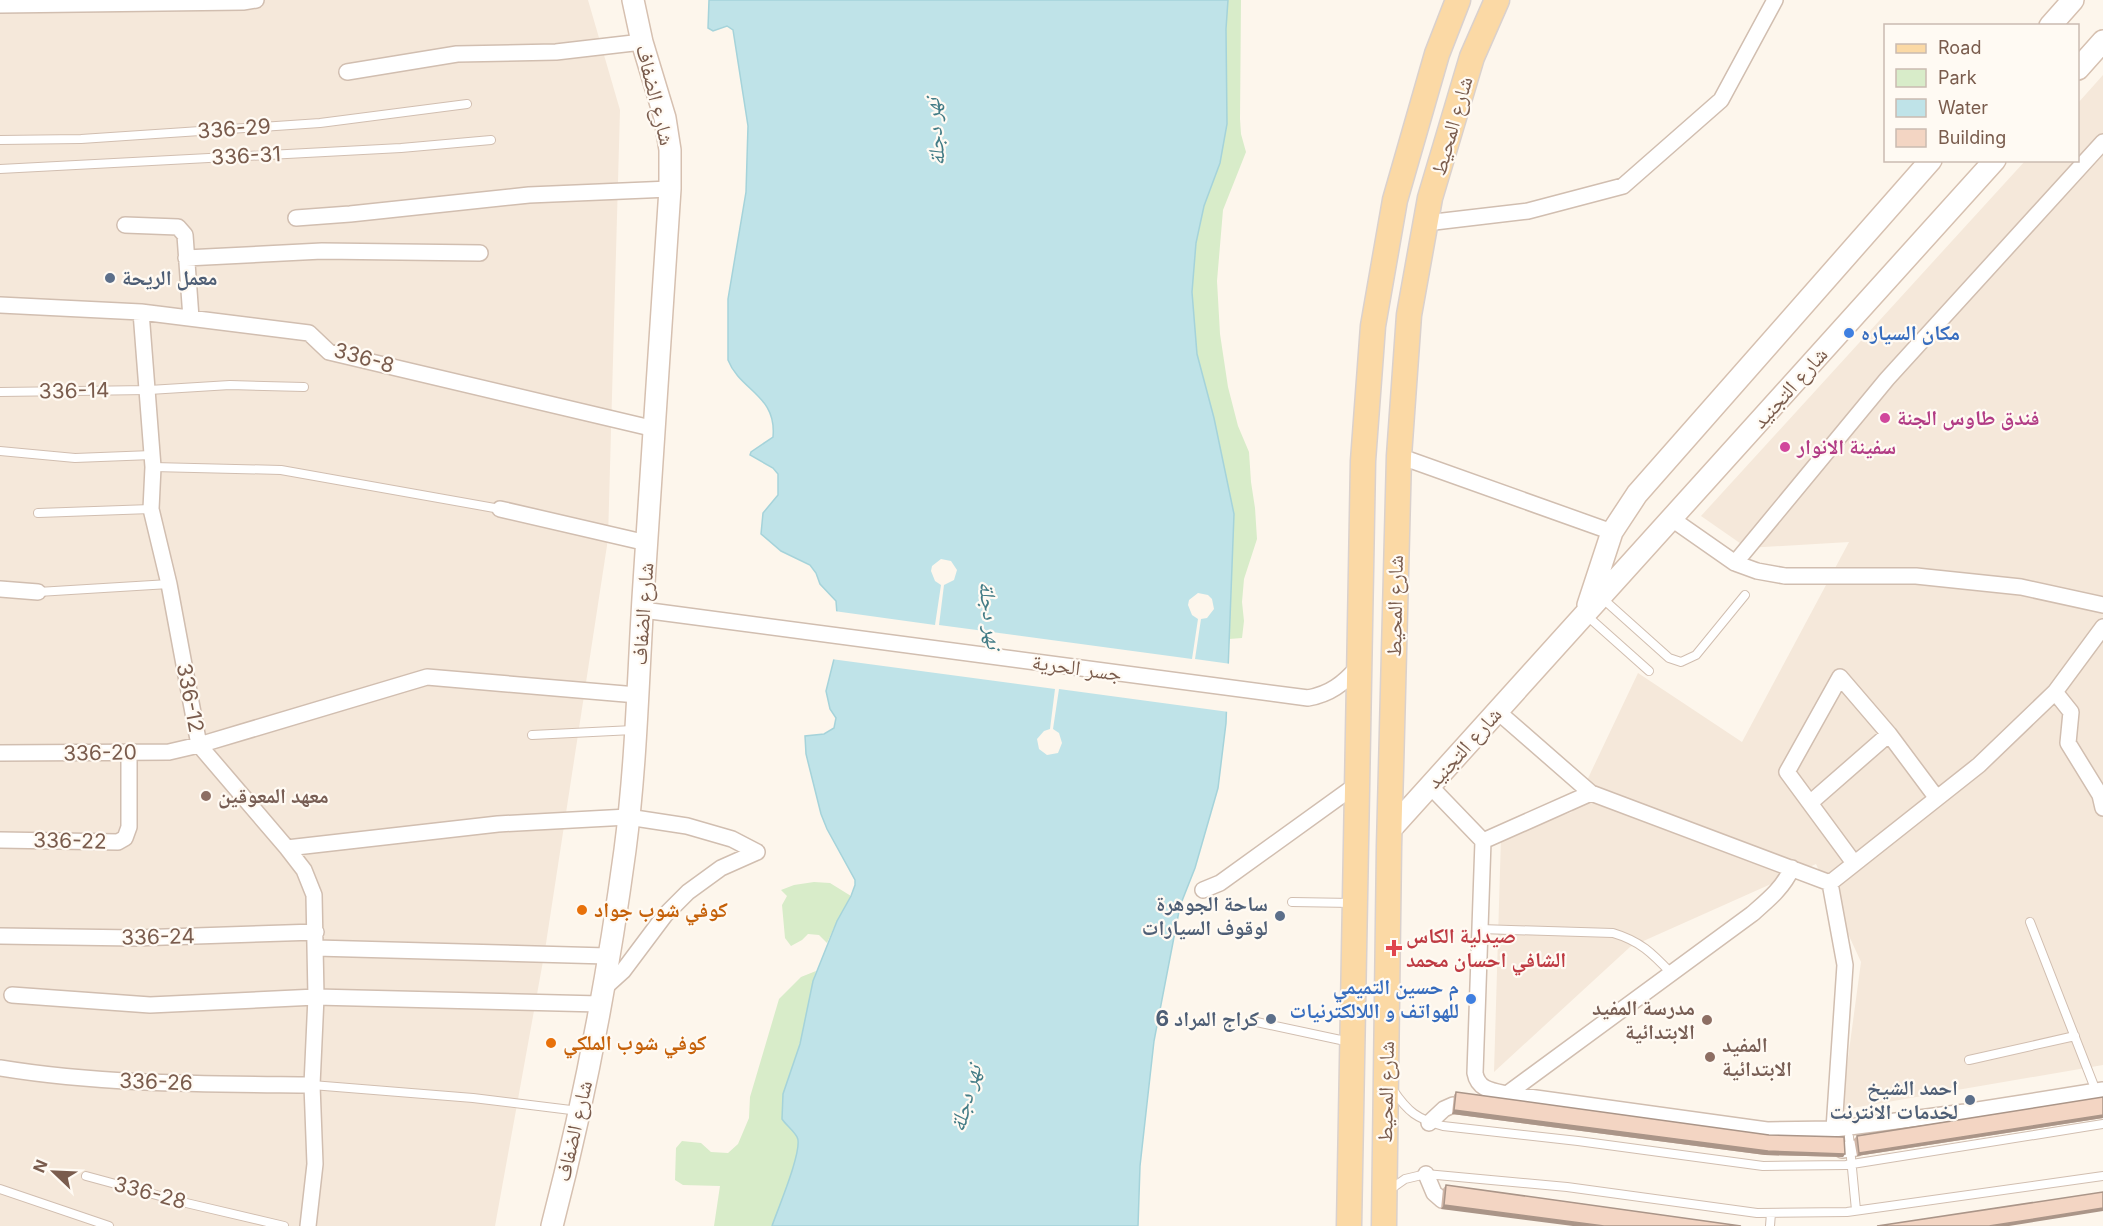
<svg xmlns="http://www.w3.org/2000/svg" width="2103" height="1226" font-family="Inter,'Noto Naskh Arabic',sans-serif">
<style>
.residential{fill:#f5e8da}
.green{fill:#d8ecc9}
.water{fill:#bfe3e8;stroke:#a5d3da;stroke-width:1.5}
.pier{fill:#fdf6ec}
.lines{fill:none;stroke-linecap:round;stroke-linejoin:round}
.lane-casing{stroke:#d1beb0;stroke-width:10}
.street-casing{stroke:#d1beb0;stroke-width:18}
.secondary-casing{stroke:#d6c0b0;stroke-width:24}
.primary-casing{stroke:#dad1cd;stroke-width:27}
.lane{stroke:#fff;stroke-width:8}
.street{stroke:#fff;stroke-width:15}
.secondary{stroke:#fff;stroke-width:21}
.primary{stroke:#fbd9a5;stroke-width:24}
.wall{fill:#d1b7a8}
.shaded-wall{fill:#aa9588}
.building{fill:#f3d5c3;stroke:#aa9588;stroke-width:1.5}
.service-dot{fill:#5c6f8a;stroke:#fffaf3;stroke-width:2}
.shop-dot{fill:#3f7fe0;stroke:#fffaf3;stroke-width:2}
.hotel-dot{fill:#d1479c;stroke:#fffaf3;stroke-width:2}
.education-dot{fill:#8d6e63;stroke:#fffaf3;stroke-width:2}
.food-dot{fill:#e8710a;stroke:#fffaf3;stroke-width:2}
.health-dot{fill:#e0444e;stroke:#fffaf3;stroke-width:2}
.labels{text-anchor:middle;stroke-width:4.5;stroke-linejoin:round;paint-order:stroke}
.street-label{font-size:21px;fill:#7a5c4d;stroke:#fffaf3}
.service-label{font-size:21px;font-weight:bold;fill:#4e5e75;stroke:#fffaf3;text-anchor:end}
.shop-label{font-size:21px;font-weight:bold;fill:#366cbe;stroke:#fffaf3;text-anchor:start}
.hotel-label{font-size:21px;font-weight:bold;fill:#b23c85;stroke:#fffaf3;text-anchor:start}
.education-label{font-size:21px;font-weight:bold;fill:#785e54;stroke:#fffaf3;text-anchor:start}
.food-label{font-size:21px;font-weight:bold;fill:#c56008;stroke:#fffaf3;text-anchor:start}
.health-label{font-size:21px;font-weight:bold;fill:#be3a42;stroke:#fffaf3;text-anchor:start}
.water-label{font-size:22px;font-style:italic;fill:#437c86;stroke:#fffaf3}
</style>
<rect width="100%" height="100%" fill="#fdf6ec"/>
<!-- residential -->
<path class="residential" d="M0,0h588l32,110 -12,429 -63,411 -50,276h-495z
M2103,75v990l-262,45 20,-148 -45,-98 -186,83 -136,125 7,-235 71,-25 66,-139 104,69 107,-200 -102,6 -46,-32 324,-355 53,-1v-57z"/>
<!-- green -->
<path class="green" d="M1192,0h49l-1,119 1,15 5,18 -23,58 -6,71 3,53 8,53 10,39 11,26 2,30 4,26 2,31 -13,40 -2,23 2,19 -2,17 -13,1 1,-42 -48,-306z
M814,882l16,1 21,13 -14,25 -10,22 -8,-8 -11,-1 -6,6 -11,6 -6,-8 -3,-33 5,-9 -6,-6 13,-5z
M816,971l-3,10 20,90 -61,155h-58l6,-40 -37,-1 -8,-5 1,-32 6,-7 19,2 10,9 17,1 10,-9 11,-26 1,-21 29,-98 22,-22z"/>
<!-- water -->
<path class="water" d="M709,0h519l-2,29 1,95 -7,39 -16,43 -8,37 -4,49 5,62 17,64 20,96 -8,209 -8,65 -23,80 -15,38 -26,135 -14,125 -2,60h-366c5,-15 32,-78 25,-89 -3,-6 -11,-12 -15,-18l1,-25 17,-50 13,-63 24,-60 14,-25 4,-11v-5l-28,-51 -6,-15 -15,-60 -1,-18 19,-2 10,-6 2,-10 -6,-9 -4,-18 9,-36 2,-41 -1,-13 -16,-17 -4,-11 -6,-8 -29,-14 -20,-17 2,-21 15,-18v-21l-5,-6 -23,-13 1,-3 22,-15c4,-42 -33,-46 -45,-77v-61l18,-107 2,-66 -15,-96 -6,-4 -14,5 -5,-3z"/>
<!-- pier -->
<path class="pier" d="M941,559l10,2 6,9 -3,10 -10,5 -5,40 253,34 6,-40 -6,-4 -4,-10 1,-5 9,-7 10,2 4,4 2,10 -7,9 -6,1 -6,40 36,5 -2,48 -170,-23 -6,40 6,4 3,10 -4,10 -11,2 -8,-6 -2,-10 7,-8 6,-2 5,-40 -224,-30 -2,-21 5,-27 101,14 6,-40 -6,-4 -4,-10 1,-5z"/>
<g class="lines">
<defs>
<path id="lane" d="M0,140l81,-1 239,-16 147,-19
M0,169l401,-21 90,-8
M0,392l149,-2 81,-5 74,2
M0,451l75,7 77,-3
M153,467l128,3 219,39
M38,513l113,-4
M38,592l131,-8
M1602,598l67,60 12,4 15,-7 49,-60
M1585,614l64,57
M532,735l101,-5
M1292,902l61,1
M2030,922l66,169
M1480,929l133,4c27,8 39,20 58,40
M1252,1021l98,21
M1969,1060l106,-24
M312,1085l161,13 106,13
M1393,1090c15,22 24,29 50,36l135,15 185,25 83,-1 257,-41
M1849,1137l7,73
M86,1176l96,26 102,24
M0,1189l109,37
M1388,1191l17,-12 21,-5 141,13 190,26 90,-1 256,-36
M1770,1226l1,-13"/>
<path id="street" d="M0,5l243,-3 13,-2
M347,72l110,-18 99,-2 86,-10
M296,218l54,-4 179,-19 141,-6
M1426,223l102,-12 95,-25 98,-86 54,-100
M125,225l53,2 7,8 6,83
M186,258l136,-7 158,2
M0,305l141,7 168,21 20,19 326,77
M141,312l12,155 -2,42 18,75 30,161 88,103 17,22 10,25 2,102 -4,88 3,79 -7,62
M1399,456l213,76
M500,509l147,34
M1672,519l63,44 22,8 28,5h131l105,11 82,18
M1735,563l152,-184 216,-237
M0,589l38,3
M643,610l665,88c22,-4 35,-14 50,-31
M2055,692l16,20 -3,31 32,52 3,13
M1497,711l94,82 239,90
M0,753l169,-1 30,-7 228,-68 210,18
M1430,786l53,55 108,-48
M1810,803l79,-69
M0,840l118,2 7,-4 4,-11v-74
M1483,841l-8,232c3,17 18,18 32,21l260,36 67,-1 131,-17 138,-22
M287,848l211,-24 130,-7 59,9 45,13 25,13
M1854,863l-67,-91 53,-95 49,57 47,63
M1830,883l149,-118 76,-73 48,-65
M1830,883l15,82 -11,164
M1203,890l17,-7 136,-98
M0,936l135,2 181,-6
M316,948l291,8
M602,990l21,-19 42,-56 23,-23 33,-24 36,-16
M12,995l138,10 166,-8 284,7
M0,1068c103,17 208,16 312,17
M1507,1094l245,-180c16,-14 31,-26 40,-46
M1429,1123l15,-14 9,-4
M1842,1150l14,-2
M1426,1174l8,19 8,7"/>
<path id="secondary" d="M2050,26l23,-26
M2078,69l25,-28
M1588,605l24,-73 25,-38 294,-334
M1391,829l604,-669
M552,1226c32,-123 56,-250 73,-376 11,-84 13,-168 18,-252 9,-136 18,-272 27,-409v-39l-5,-32 -23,-76 -9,-42"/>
<path id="primary" d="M1349,1226l14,-765 10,-135 22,-126 42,-146 21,-54
M1384,1226l5,-379 10,-391 10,-141 21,-117 42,-141 25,-57"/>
</defs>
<!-- lane casing -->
<use href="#lane" class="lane-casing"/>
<!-- street casing -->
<use href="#street" class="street-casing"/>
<!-- secondary casing -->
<use href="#secondary" class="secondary-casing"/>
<!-- primary casing -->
<use href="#primary" class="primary-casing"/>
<!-- lane -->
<use href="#lane" class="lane"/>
<!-- street -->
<use href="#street" class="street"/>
<!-- secondary -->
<use href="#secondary" class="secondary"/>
<!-- primary -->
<use href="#primary" class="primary"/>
</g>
<!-- wall -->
<path class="wall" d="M1456,1092l389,62 -2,3 -78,-2 -313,-41 2,-19z
M2103,1097v21l-246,38 -3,-17 3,-3z
M1446,1185l295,41 -300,-17 2,-20z"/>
<!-- shaded-wall -->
<path class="shaded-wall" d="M1454,1110l391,44 -2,3 -78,-2 -313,-41z
M2103,1115v3l-246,38 2,-3z
M1444,1205l160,21h-31l-132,-17z
M2103,1208v3l-94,15h-20z"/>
<!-- building -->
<path class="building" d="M1456,1092l313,43 75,2 1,17 -77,-3 -314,-41z
M2103,1097v18l-244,38 -2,-17z
M1446,1185l295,41h-137l-160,-21z
M2103,1192v16l-114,18h-112z"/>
<!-- markers -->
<g class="service-dot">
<circle cx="110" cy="278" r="6"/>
<circle cx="1280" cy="916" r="6"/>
<circle cx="1271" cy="1019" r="6"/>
<circle cx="1970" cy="1100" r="6"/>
</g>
<g class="shop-dot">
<circle cx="1849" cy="333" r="6"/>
<circle cx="1471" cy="999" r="6"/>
</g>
<g class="hotel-dot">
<circle cx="1885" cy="418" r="6"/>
<circle cx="1785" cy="447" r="6"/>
</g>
<g class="education-dot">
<circle cx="206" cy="796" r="6"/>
<circle cx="1707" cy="1020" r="6"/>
<circle cx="1710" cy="1057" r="6"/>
</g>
<g class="food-dot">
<circle cx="582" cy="910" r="6"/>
<circle cx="551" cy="1043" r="6"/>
</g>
<path class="health-dot" d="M1391 939h6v6h6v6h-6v6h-6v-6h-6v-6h6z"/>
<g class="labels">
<!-- street labels -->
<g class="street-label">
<text transform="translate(655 95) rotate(76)" y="7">شارع الضفاف</text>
<text transform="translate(1452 126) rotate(-74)" y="7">شارع المحيط</text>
<text transform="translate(234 129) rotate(-4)" y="7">336-29</text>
<text transform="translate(246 156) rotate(-3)" y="7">336-31</text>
<text transform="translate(364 358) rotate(16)" y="7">336-8</text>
<text transform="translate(1790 388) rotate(-48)" y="7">شارع التجنيد</text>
<text transform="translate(74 391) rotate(-1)" y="7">336-14</text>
<text transform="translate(1395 606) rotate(-89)" y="7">شارع المحيط</text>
<text transform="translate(643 614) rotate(-86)" y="7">شارع الضفاف</text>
<text transform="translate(1077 668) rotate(8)" y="7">جسر الحرية</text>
<text transform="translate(190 698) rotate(79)" y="7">336-12</text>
<text transform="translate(1464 748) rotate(-48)" y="7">شارع التجنيد</text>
<text transform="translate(100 753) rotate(-1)" y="7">336-20</text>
<text transform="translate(70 841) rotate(1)" y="7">336-22</text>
<text transform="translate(158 937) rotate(-1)" y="7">336-24</text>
<text transform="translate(156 1082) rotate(2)" y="7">336-26</text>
<text transform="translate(1386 1092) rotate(-89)" y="7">شارع المحيط</text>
<text transform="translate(574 1131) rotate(-77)" y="7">شارع الضفاف</text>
<text transform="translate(150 1193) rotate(15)" y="7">336-28</text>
</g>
<!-- service labels -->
<g class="service-label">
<text x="122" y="285" text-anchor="start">معمل الريحة</text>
<text x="1268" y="911">ساحة الجوهرة<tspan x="1268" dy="24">لوقوف السيارات</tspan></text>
<text x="1259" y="1026">كراج المراد 6</text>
<text x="1958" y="1095">احمد الشيخ<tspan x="1958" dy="24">لخدمات الانترنت</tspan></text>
</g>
<!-- shop labels -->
<g class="shop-label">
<text x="1861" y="340">مكان السياره</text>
<text x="1459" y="994" text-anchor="end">م حسين التميمي<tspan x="1459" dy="24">للهواتف و اللالكترنيات</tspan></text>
</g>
<!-- hotel labels -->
<g class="hotel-label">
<text x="1897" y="425">فندق طاوس الجنة</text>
<text x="1797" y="454">سفينة الانوار</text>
</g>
<!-- education labels -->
<g class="education-label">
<text x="218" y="803">معهد المعوقين</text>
<text x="1695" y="1015" text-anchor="end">مدرسة المفيد<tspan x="1695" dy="24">الابتدائية</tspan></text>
<text x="1722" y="1052">المفيد<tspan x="1722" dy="24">الابتدائية</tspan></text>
</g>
<!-- food labels -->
<g class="food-label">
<text x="594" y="917">كوفي شوب جواد</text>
<text x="563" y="1050">كوفي شوب الملكي</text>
</g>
<!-- health labels -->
<g class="health-label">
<text x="1406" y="943">صيدلية الكاس<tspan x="1406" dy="24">الشافي احسان محمد</tspan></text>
</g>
<!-- water labels -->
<g class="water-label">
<text transform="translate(934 132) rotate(-95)" y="8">نهر دجلة</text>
<text transform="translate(991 615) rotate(83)" y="8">نهر دجلة</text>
<text transform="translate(965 1098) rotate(-75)" y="8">نهر دجلة</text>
</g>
</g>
<!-- legend -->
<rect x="1884" y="24" width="195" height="138" fill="#fffaf3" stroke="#cabbb1" stroke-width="1.5"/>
<rect x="1896" y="44" width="30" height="9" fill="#fbd9a5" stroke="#cabbb1" stroke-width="1.5"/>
<text x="1938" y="54" font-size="18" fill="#7a5c4d">Road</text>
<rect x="1896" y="69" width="30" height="18" fill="#d8ecc9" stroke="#cabbb1" stroke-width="1.5"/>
<text x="1938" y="84" font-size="18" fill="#7a5c4d">Park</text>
<rect x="1896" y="99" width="30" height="18" fill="#bfe3e8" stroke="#cabbb1" stroke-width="1.5"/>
<text x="1938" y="114" font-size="18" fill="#7a5c4d">Water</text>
<rect x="1896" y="129" width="30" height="18" fill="#f3d5c3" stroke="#cabbb1" stroke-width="1.5"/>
<text x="1938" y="144" font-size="18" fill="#7a5c4d">Building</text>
<!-- north arrow -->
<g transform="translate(54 1172) rotate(293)" stroke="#fffaf3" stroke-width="4.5" paint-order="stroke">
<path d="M0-4.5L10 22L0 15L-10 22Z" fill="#7a5c4d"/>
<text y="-9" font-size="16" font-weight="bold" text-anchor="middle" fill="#7a5c4d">N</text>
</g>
</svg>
